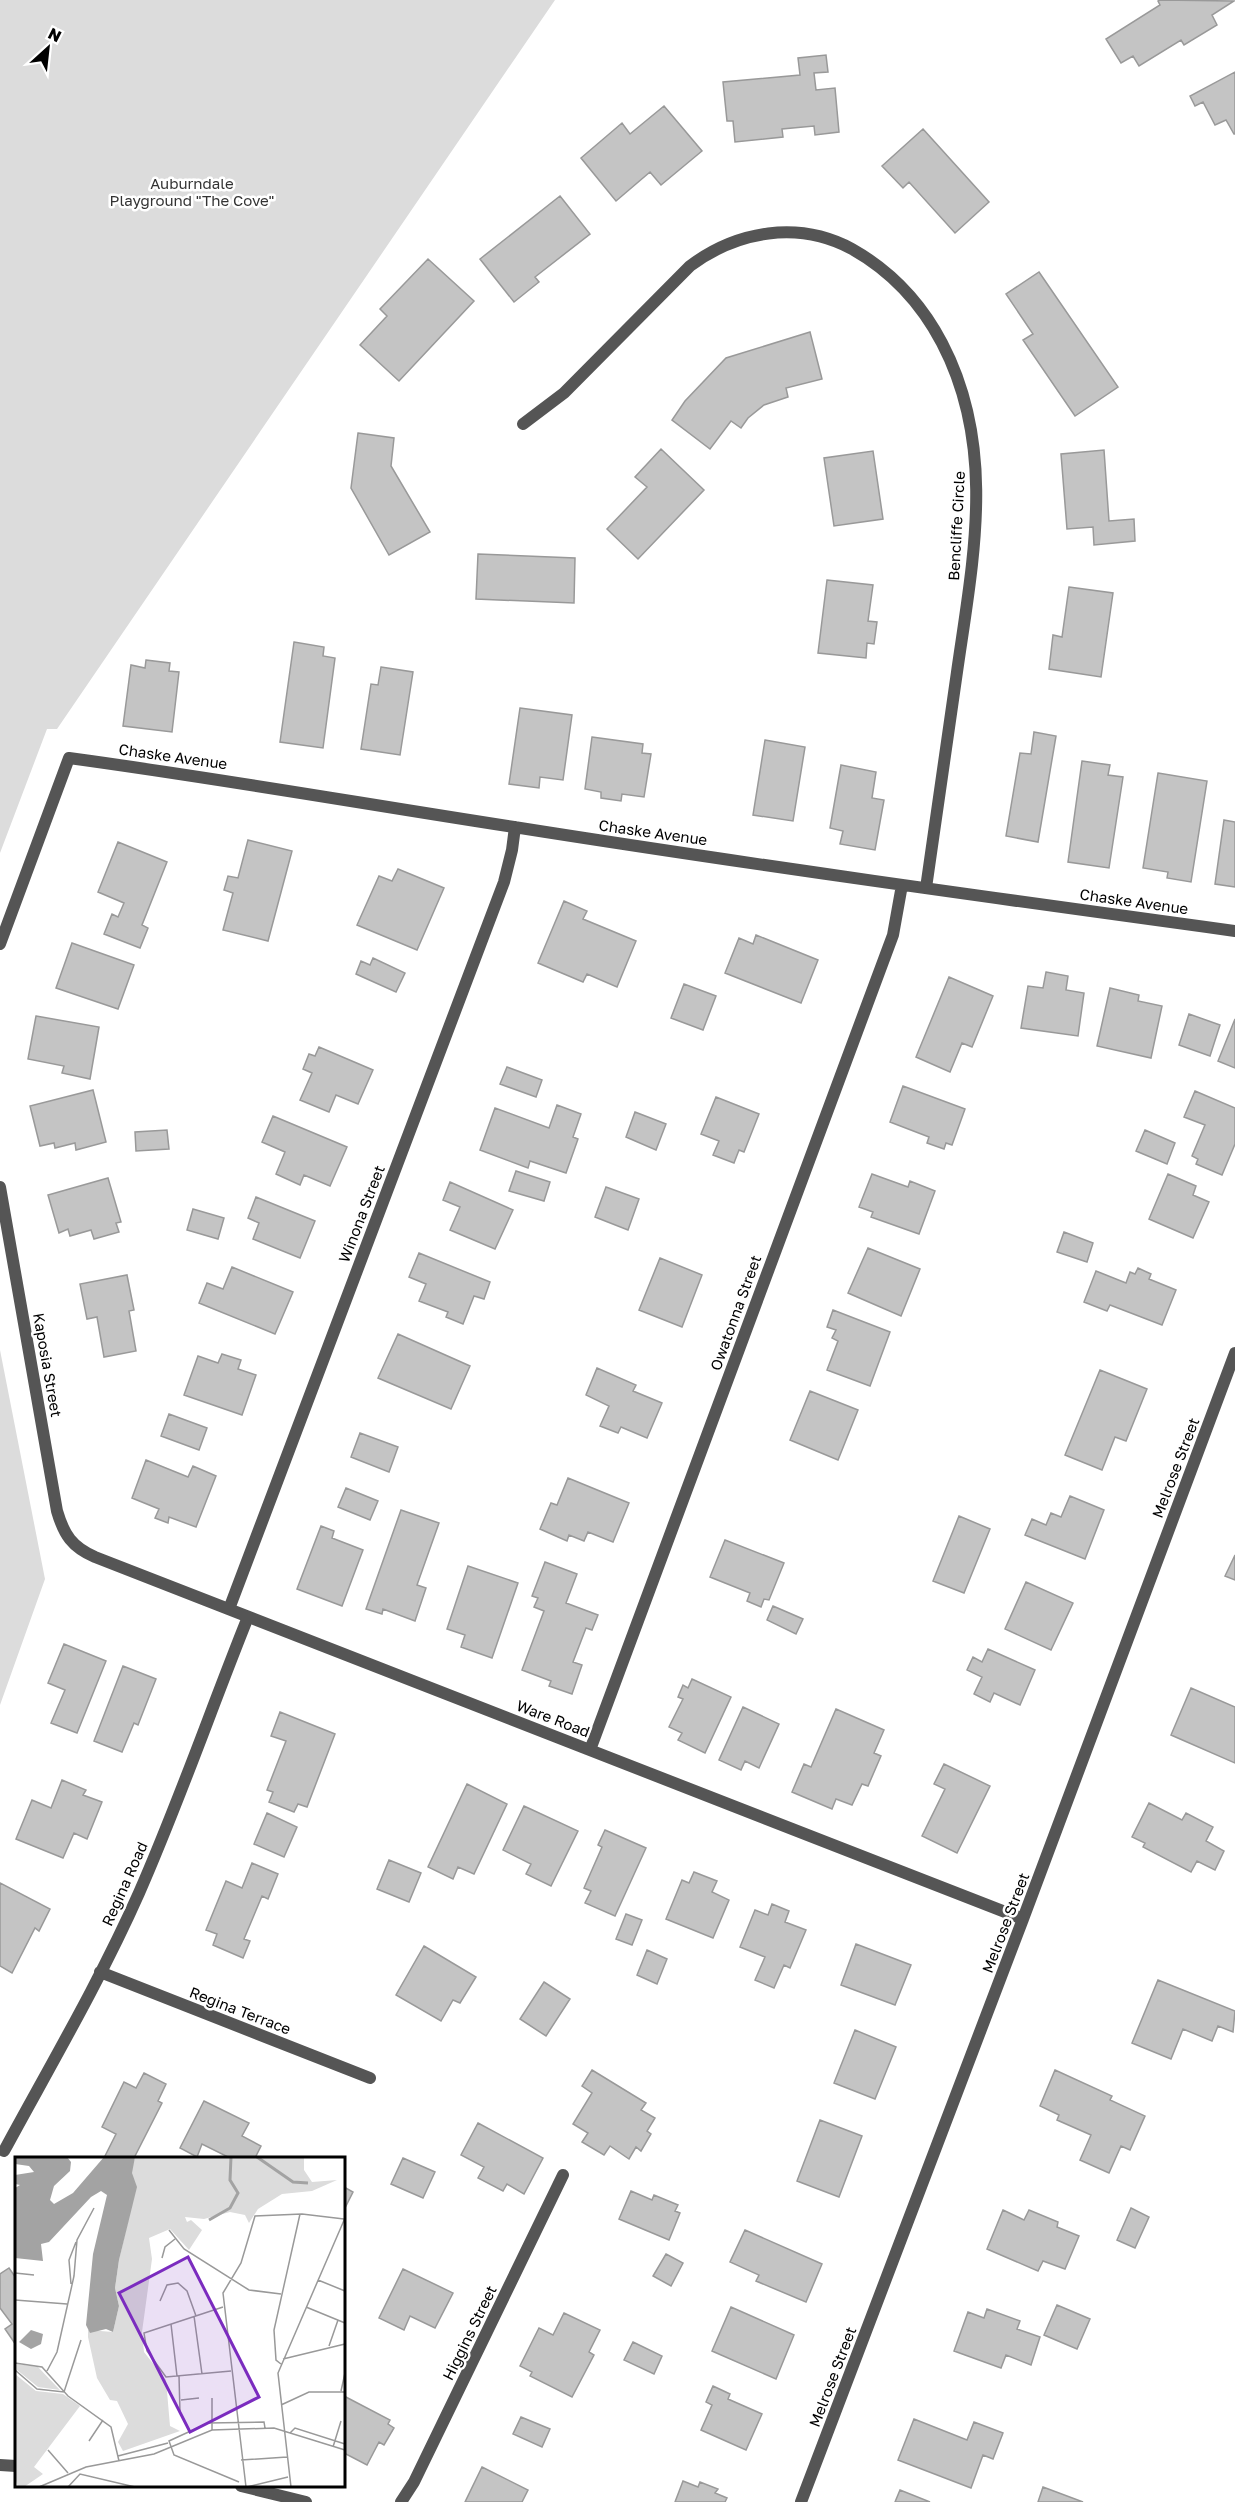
<svg xmlns="http://www.w3.org/2000/svg" width="1235" height="2502" font-family="'Golos Text',sans-serif">
<style>
.green{fill:#dcdcdc}
.building{fill:#c4c4c4;stroke:#999;stroke-width:1.5}
.lines{fill:none;stroke-linecap:round;stroke-linejoin:round}
.street{stroke:#555;stroke-width:12}
.labels{text-anchor:middle;stroke-width:5;stroke-linejoin:round;paint-order:stroke}
.park-label{font-size:15px;fill:#333;stroke:#fff}
.street-label{font-size:15px;fill:#000;stroke:#fff}
.inset-river{fill:none;stroke:#a3a3a3;stroke-width:3}
.inset-road{fill:none;stroke:#999;stroke-width:1.5}
.view{fill:#7b2cbf;fill-opacity:0.15;stroke:#7b2cbf;stroke-width:3}
.inset-edge{fill:none;stroke:#000;stroke-width:3}
</style>
<rect width="100%" height="100%" fill="#fff"/>
<!-- green -->
<path class="green" d="M0,0h555l-498,729h-10l-47,124z
M0,1350l45,229 -45,126z"/>
<!-- building -->
<path class="building" d="M1160,0l74,1 -22,14 5,10 -33,20 -3,-5 -42,26 -6,-10 -12,7 -15,-24 54,-34 -2,-4z
M826,55l2,17 -14,1 2,17 19,-2 4,44 -24,3 -1,-9 -32,3 1,8 -48,5 -2,-21h-6l-4,-39 77,-7 -2,-17z
M1235,72v62h-1l-8,-14 -11,5 -12,-23 -8,4 -5,-10z
M664,106l38,45 -41,34 -11,-13 -34,29 -35,-43 41,-35 8,11z
M923,129l66,73 -34,31 -46,-51 -6,6 -21,-22z
M560,196l30,38 -55,43 4,5 -25,20 -34,-43z
M428,259l46,42 -75,80 -39,-36 27,-29 -7,-7z
M1039,272l79,115 -43,29 -52,-76 10,-6 -27,-40z
M810,332l12,47 -36,9 2,9 -24,8 -16,13 -7,10 -10,-7 -21,28 -38,-29 13,-19 41,-43z
M358,433l36,5 -3,28 39,66 -41,23 -38,-67z
M661,449l43,41 -66,69 -31,-30 40,-42 -12,-10z
M1104,450l5,71 25,-2 1,22 -41,4 -1,-18 -26,2 -6,-75z
M873,451l10,68 -49,7 -10,-68z
M478,554l97,4 -1,45 -98,-4z
M827,580l46,5 -5,36 9,1 -3,22 -7,-1 -1,15 -48,-5z
M1069,587l44,6 -12,84 -52,-8 4,-34 9,2z
M294,642l30,5 -1,9 12,2 -12,90 -43,-6z
M146,660l24,3 -1,8 10,1 -7,60 -49,-6 8,-61 14,3z
M381,667l32,5 -13,83 -39,-6 10,-65 7,1z
M520,708l52,7 -9,65 -23,-3 -1,11 -30,-4z
M1034,732l22,4 -18,106 -32,-6 14,-83 11,1z
M592,737l51,7 -1,9 9,1 -7,43 -22,-3 -1,7 -20,-3v-6l-16,-3z
M765,740l40,7 -12,74 -40,-6z
M1082,761l28,4 -2,10 15,2 -14,91 -41,-6z
M841,765l35,7 -4,26 12,2 -9,50 -35,-6 3,-13 -13,-3z
M1158,773l49,8 -16,101 -24,-4 1,-6 -25,-4z
M1224,820l11,2v65l-20,-3z
M248,840l44,11 -24,90 -45,-11 10,-37 -9,-3 4,-14 10,2z
M118,842l49,20 -25,63 6,3 -8,20 -36,-14 8,-20 6,3 6,-14 -26,-11z
M398,869l46,19 -27,62 -60,-25 22,-49 13,5z
M564,901l23,10 -4,8 53,22 -19,46 -30,-13 -4,8 -45,-19z
M756,935l62,25 -17,43 -76,-30 14,-35 14,6z
M72,943l62,22 -16,44 -62,-21z
M373,958l32,15 -9,19 -40,-18 5,-13 9,4z
M1046,972l22,4 -2,14 18,3 -6,43 -57,-8 7,-42 15,2z
M949,977l44,19 -21,51 -10,-4 -12,29 -34,-15z
M684,984l32,12 -13,34 -32,-12z
M1110,988l29,7 -1,6 24,5 -11,52 -54,-12z
M1189,1014l31,11 -10,31 -31,-11z
M36,1016l63,11 -9,52 -28,-6 2,-7 -36,-7z
M1235,1019v49l-17,-7z
M319,1047l54,23 -15,34 -22,-9 -7,17 -29,-12 12,-27 -9,-4 6,-15 6,2z
M507,1067l35,13 -6,17 -36,-13z
M903,1086l62,23 -13,36 -6,-2 -2,6 -17,-6 2,-6 -39,-15z
M93,1090l13,52 -30,8 -1,-7 -20,5 -1,-5 -14,3 -10,-40z
M1195,1091l40,17v36l-13,31 -26,-11 2,-5 -6,-3 13,-31 -21,-8z
M716,1097l43,17 -15,38 -5,-2 -5,13 -21,-8 6,-14 -18,-7z
M557,1105l24,9 -8,23 5,2 -12,34 -36,-12 -2,7 -48,-18 15,-42 54,20z
M635,1112l31,12 -10,26 -30,-13z
M273,1116l74,31 -17,39 -26,-11 -4,10 -24,-11 9,-22 -23,-10z
M167,1130l2,19 -33,2 -1,-19z
M1145,1130l30,13 -8,21 -31,-13z
M516,1171l34,11 -6,19 -35,-10z
M872,1174l36,13 2,-6 25,10 -16,43 -48,-17 2,-5 -14,-5z
M1168,1174l28,12 -3,9 16,7 -16,36 -44,-19z
M108,1178l13,44 -5,1 3,9 -25,7 -3,-9 -21,6 -2,-7 -9,4 -11,-38z
M450,1182l63,28 -18,39 -45,-19 10,-23 -17,-7z
M606,1187l33,12 -11,31 -33,-13z
M256,1197l59,24 -15,37 -47,-19 6,-16 -11,-5z
M193,1209l31,9 -6,21 -31,-9z
M1064,1232l29,11 -6,19 -30,-10z
M868,1248l52,21 -19,47 -53,-23z
M419,1253l71,29 -6,17 -10,-3 -11,28 -17,-7 2,-5 -29,-11 7,-17 -17,-7z
M660,1258l42,17 -20,52 -43,-17z
M232,1267l61,25 -18,42 -76,-31 8,-20 16,6z
M1138,1268l13,6 -2,5 27,11 -14,35 -52,-20 -3,6 -23,-9 12,-31 30,12 4,-11 5,2z
M127,1275l7,35 -5,1 7,40 -32,6 -7,-40 -10,2 -7,-35z
M833,1310l57,22 -20,54 -43,-16 11,-29 -6,-3 4,-8 -9,-3z
M398,1334l72,32 -19,43 -73,-31z
M222,1354l19,6 -3,9 18,6 -14,40 -58,-20 14,-39 20,7z
M597,1368l39,17 -3,6 29,12 -15,35 -26,-11 -3,6 -18,-7 9,-20 -23,-11z
M1100,1370l47,19 -21,52 -11,-4 -13,33 -37,-15z
M810,1391l48,19 -20,50 -48,-20z
M169,1414l38,14 -8,22 -38,-14z
M360,1433l38,14 -9,25 -38,-15z
M146,1460l42,17 5,-11 23,10 -20,51 -27,-10 -1,6 -13,-5 4,-9 -27,-11z
M568,1478l61,25 -16,39 -25,-10 -4,9 -15,-6 -2,6 -27,-12 11,-26 6,2z
M346,1488l32,13 -8,19 -32,-13z
M1070,1496l34,14 -19,49 -60,-24 7,-16 14,6 5,-12 10,4z
M401,1510l38,13 -22,62 9,3 -11,33 -32,-12 -1,5 -16,-5z
M959,1516l31,13 -26,64 -31,-12z
M321,1526l13,5 -2,7 31,12 -21,56 -45,-17z
M725,1540l59,23 -15,37 -5,-1 -3,8 -14,-6 3,-8 -40,-16z
M1235,1555v25l-10,-4z
M545,1562l32,12 -11,29 32,12 -6,15 -6,-2 -13,34 9,3 -10,29 -23,-8 2,-5 -29,-11 22,-59 -10,-4 4,-9 -6,-2z
M468,1566l50,17 -26,75 -31,-11 4,-12 -18,-6z
M1026,1582l47,21 -22,47 -46,-21z
M773,1606l30,13 -7,15 -29,-14z
M64,1644l42,17 -29,72 -26,-10 14,-33 -17,-7z
M988,1649l47,21 -15,35 -26,-12 -4,9 -16,-8 8,-17 -15,-7 6,-13 9,5z
M123,1666l33,13 -18,46 -4,-2 -12,29 -28,-11z
M692,1679l39,18 -26,56 -27,-13 4,-7 -13,-6 14,-28 -5,-2 5,-12 5,3z
M1191,1688l44,19v56l-64,-28z
M743,1707l36,17 -20,44 -14,-7 -4,9 -22,-10z
M836,1709l48,21 -10,23 7,3 -13,30 -6,-2 -10,21 -16,-6 -4,10 -40,-17 12,-28 7,3z
M280,1712l55,22 -28,73 -9,-3 -4,8 -25,-10 4,-10 -6,-2 19,-49 -15,-5z
M944,1764l46,22 -33,67 -35,-17 23,-47 -11,-5z
M62,1780l24,10 -3,5 19,7 -15,37 -13,-6 -11,25 -47,-19 16,-39 19,8z
M467,1784l40,20 -33,70 -16,-7 -5,12 -25,-12z
M1149,1803l33,17 4,-7 27,14 -7,14 18,10 -9,19 -18,-9 -6,11 -48,-25 2,-4 -13,-6z
M524,1806l54,25 -27,55 -25,-12 5,-10 -28,-14z
M267,1813l30,14 -13,30 -30,-13z
M605,1830l41,18 -31,68 -30,-13 6,-12 -7,-3 18,-41 -4,-2z
M389,1860l32,13 -12,29 -32,-13z
M252,1863l26,11 -10,25 -6,-3 -18,43 6,2 -7,17 -30,-13 4,-11 -11,-4 20,-49 16,7z
M694,1872l23,9 -5,11 17,8 -16,38 -47,-19 16,-39 7,3z
M0,1883l50,26 -11,22 -4,-3 -23,45 -12,-7z
M772,1904l17,7 -4,11 21,8 -16,38 -6,-3 -10,23 -19,-8 10,-23 -25,-10 15,-37 13,5z
M626,1914l16,6 -10,25 -16,-6z
M856,1944l55,21 -16,40 -54,-20z
M424,1946l52,31 -16,26 -7,-3 -12,21 -45,-26z
M647,1950l20,9 -10,25 -20,-9z
M1158,1980l77,31 -2,21 -15,-6 -6,15 -29,-12 -12,30 -39,-16z
M544,1982l26,17 -24,37 -26,-17z
M855,2030l41,17 -21,52 -41,-16z
M592,2070l54,33 -5,7 14,8 -8,13 4,3 -10,17 -5,-4 -7,12 -19,-13 -6,9 -22,-13 6,-9 -15,-9 19,-31 -10,-7z
M1055,2070l57,26 -2,4 35,16 -15,34 -9,-4 -12,27 -29,-13 11,-25 -34,-15 2,-5 -19,-9z
M144,2073l22,11 -8,17 4,2 -28,55h-30l12,-24 -14,-7 22,-45 12,6z
M204,2101l45,22 -7,13 19,10 -6,12h-25l-28,-14 -5,13 -17,-9z
M820,2120l42,16 -23,61 -42,-16z
M478,2123l65,35 -19,36 -17,-10 -4,7 -25,-13 6,-11 -23,-12z
M403,2158l32,14 -12,26 -32,-14z
M344,2187l9,5 -9,18z
M631,2191l21,9 2,-5 24,10 -3,6 5,2 -11,27 -50,-21z
M1131,2208l18,9 -14,31 -18,-8z
M1003,2210l21,10 5,-10 29,12 -1,5 22,9 -14,33 -22,-8 -5,10 -51,-22z
M745,2230l77,34 -16,38 -50,-21 3,-6 -29,-13z
M666,2254l17,9 -12,23 -18,-10z
M9,2268l7,10v67l-11,-16 7,-5 -12,-16v-34z
M403,2269l50,24 -18,35 -25,-12 -6,14 -25,-12z
M1057,2305l33,14 -13,30 -33,-14z
M731,2307l63,28 -18,44 -64,-28z
M987,2309l33,12 -3,8 23,8 -9,28 -25,-10 -5,13 -47,-17 14,-39 16,6z
M564,2313l36,17 -11,22 5,3 -22,42 -42,-21 2,-4 -12,-6 19,-38 14,7z
M633,2342l29,14 -8,18 -30,-14z
M713,2386l17,8 -2,5 34,15 -16,36 -45,-20 11,-25 -6,-3z
M344,2396l46,24 -2,4 6,4 -10,17 -5,-3 -12,23 -23,-12z
M521,2417l29,12 -8,18 -29,-13z
M914,2419l53,21 7,-18 29,11 -10,26 -10,-4 -12,33 -73,-28z
M482,2467l46,23 -6,12h-57z
M683,2481l15,6 2,-5 18,7 -3,4 12,5 -2,4h-50z
M1043,2487l40,15h-45z
M900,2490l30,12h-35z"/>
<g class="lines">
<!-- street -->
<path class="street" d="M523,424l41,-31 126,-127c47,-35 108,-46 162,-17 39,22 69,54 90,94 55,105 31,217 15,329 -10,72 -20,144 -31,216
M0,944l69,-186c148,20 296,46 445,69 240,38 480,71 721,104
M0,1187l57,324c7,24 15,36 38,46l928,362
M229,1609l275,-727 8,-32 3,-23
M590,1750l303,-815 9,-50
M100,1972l270,106
M4,2151c46,-85 96,-170 135,-258 40,-91 72,-184 109,-276
M0,2465l16,1
M241,2486l65,16
M401,2502l13,-20 149,-307
M801,2502l222,-583 212,-566"/>
</g>
<g class="labels">
<!-- park labels -->
<g class="park-label">
<text x="192" y="189">Auburndale<tspan x="192" dy="17">Playground "The Cove"</tspan></text>
</g>
<!-- street labels -->
<g class="street-label">
<text transform="translate(957 526) rotate(-87)" y="5">Bencliffe Circle</text>
<text transform="translate(173 757) rotate(8)" y="5">Chaske Avenue</text>
<text transform="translate(653 833) rotate(8)" y="5">Chaske Avenue</text>
<text transform="translate(1134 902) rotate(8)" y="5">Chaske Avenue</text>
<text transform="translate(362 1214) rotate(-69)" y="5">Winona Street</text>
<text transform="translate(736 1313) rotate(-70)" y="5">Owatonna Street</text>
<text transform="translate(47 1365) rotate(80)" y="5">Kaposia Street</text>
<text transform="translate(1176 1468) rotate(-69)" y="5">Melrose Street</text>
<text transform="translate(553 1719) rotate(21)" y="5">Ware Road</text>
<text transform="translate(125 1884) rotate(-66)" y="5">Regina Road</text>
<text transform="translate(1006 1923) rotate(-69)" y="5">Melrose Street</text>
<text transform="translate(240 2011) rotate(21)" y="5">Regina Terrace</text>
<text transform="translate(470 2333) rotate(-64)" y="5">Higgins Street</text>
<text transform="translate(833 2377) rotate(-69)" y="5">Melrose Street</text>
</g>
</g>
<!-- overview -->
<g transform="translate(15 2157)">
<rect width="330" height="330" fill="#fff"/>
<path d="M120,0h169v13l8,12 25,-2 -25,11 -30,3 -24,15 -9,14 -4,-8 -15,-3 -26,7 -19,-2 2,5 4,-2 11,10 -13,20 -19,-21 -21,9 3,21 -10,73 2,20 22,28 4,46 10,5 -57,20 -5,-9 10,-18 -11,-23 -7,-1 -13,-22 -9,-41v-7l25,2 6,-26 -4,-18 4,-28 16,-69 -6,-12zM2,207l21,3 22,23 -22,-3 -21,-17zM0,217l21,17 27,3 17,12 -46,61 9,7 -19,13h-6l-3,-9z" fill="#dcdcdc"/>
<path d="M0,0h52l4,5 -1,9 -16,15 -4,14 4,4 19,-11 31,-36h31l-3,16 5,14 -18,73 -4,28 4,18 -6,26 -7,-3 -16,4 -4,-8 7,-71 14,-59 -6,-4 -10,6 -42,45 -8,2 2,17 -28,-3v-70l5,-3 -5,-1v-9l19,-3 -5,-6 -14,-2zM16,173l12,4 -2,10 -10,5 -12,-7z" fill="#a3a3a3"/>
<path class="inset-river" d="M242,0l36,25 15,1M194,63l21,-12 8,-15 -8,-13 1,-23"/>
<path class="inset-road" d="M154,73l15,19 65,41 32,4M147,101l3,-11 10,-8M0,116l19,2M303,123l27,11M56,127l-2,-24 7,-18M0,143l52,4M145,144l7,-16 11,-2 9,8 9,25M208,150l-79,26 3,18 19,26 65,-6M291,150l39,16M179,159l8,58M156,167l6,52M314,189l9,-26M268,202l62,-15M0,206l27,4 26,29 43,31 8,34M266,207l-5,-4 -2,-30 26,-116M0,213l22,19 27,3 17,-52M32,214l10,-19 17,-76 3,-36 17,-32M164,219l1,37M326,234l4,-18M197,241v32M166,243l18,-2M266,248l28,-13h36M275,276l5,-5 50,16M74,284l14,-21M318,290l8,-26M33,293l20,23M103,299l50,-13M226,303l46,-3M224,325l-65,-27 -5,-14 39,-18 56,-1 1,6M24,330l47,-20 68,-13 58,-24 62,-2 71,22M53,330l12,-13 55,13M231,330l-23,-194 18,-30 14,-47 47,-2 42,5M232,330l41,-10M276,330l-13,-114 67,-155"/>
<path class="view" d="M173,100l71,140 -69,35 -71,-139z"/>
<rect width="330" height="330" class="inset-edge"/>
</g>
<!-- north arrow -->
<g transform="translate(48 48) rotate(27)" stroke="#ffffff" stroke-width="4.5" paint-order="stroke">
<path d="M0-4.5L10 22L0 15L-10 22Z" fill="#000000"/>
<text y="-9" font-size="16" font-weight="bold" text-anchor="middle" fill="#000000">N</text>
</g>
</svg>
